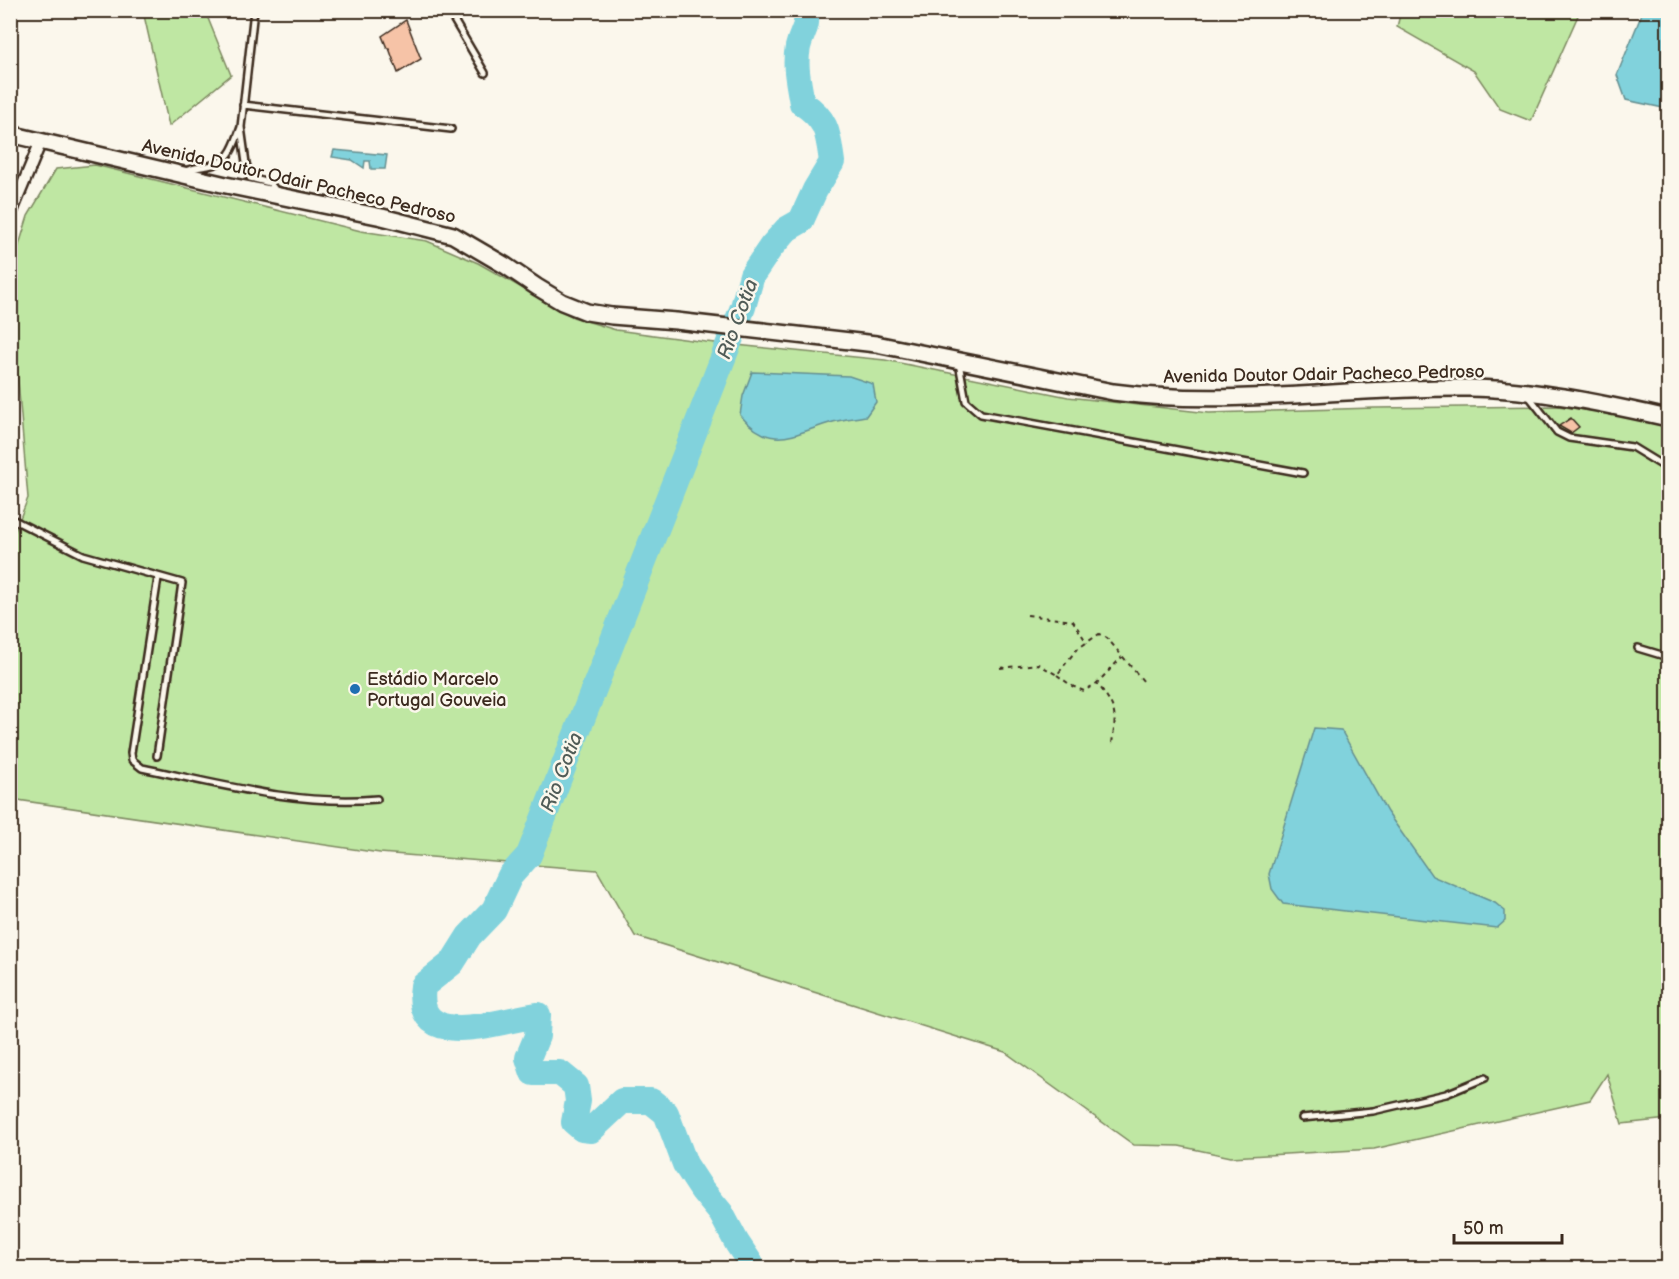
<svg xmlns="http://www.w3.org/2000/svg" width="1679" height="1279" font-family="'Balsamiq Sans',sans-serif">
<style>
.green{fill:#bfe7a3;stroke:#7d8860;stroke-width:1.5}
.water{fill:#81d2dc;stroke:#658f90;stroke-width:1.5}
.lines{fill:none;stroke-linecap:round;stroke-linejoin:round}
.river{stroke:#81d2dc;stroke-width:26}
.building{fill:#f6c3a7;stroke:#3b2a1e;stroke-width:1.5}
.service-casing{stroke:#3b2a1e;stroke-width:10}
.minor-casing{stroke:#3b2a1e;stroke-width:15}
.secondary-casing{stroke:#3b2a1e;stroke-width:20}
.path{stroke:#3b2a1e;stroke-width:2;stroke-dasharray:4.5 4.5;stroke-linecap:butt}
.service{stroke:#fbf7ec;stroke-width:5}
.minor{stroke:#fbf7ec;stroke-width:10}
.secondary{stroke:#fbf7ec;stroke-width:15}
.poi-dot{fill:#1f6fb2;stroke:#fbf7ec;stroke-width:2}
.labels{text-anchor:middle;stroke-width:5;stroke-linejoin:round;paint-order:stroke}
.street-label{font-size:18px;fill:#3b2a1e;stroke:#fbf7ec}
.poi-label{font-size:18px;fill:#3b2a1e;stroke:#fbf7ec;text-anchor:start}
.water-label{font-size:20px;font-style:italic;fill:#505c57;stroke:#fbf7ec}
</style>
<rect width="100%" height="100%" fill="#fbf7ec"/>
<filter id="ink" filterUnits="userSpaceOnUse"><feTurbulence type="fractalNoise" baseFrequency=".0167" numOctaves="2"/><feDisplacementMap in="SourceGraphic" scale="12" xChannelSelector="R" yChannelSelector="G"/><feConvolveMatrix kernelMatrix="1 2 1 2 8 2 1 2 1" color-interpolation-filters="sRGB"/></filter>
<g filter="url(#ink)">
<!-- green -->
<path class="green" d="M143,11h62l26,64 -62,51z
M1401,11v-1l179,1 -49,110 -31,-12 -26,-38 -77,-44z
M95,165l266,66 66,10 51,22 95,54 43,13 90,12 179,18 183,37 141,16 165,-5 184,-2 110,16v697l-46,5 -15,-50 -17,26 -216,49 -143,8 -52,-11 -45,-1 -129,-93 -370,-116 -38,-66 -217,-17 -369,-54v-258l17,-43 -17,-199v-28l17,-55 28,-47z"/>
<!-- water -->
<path class="water" d="M1643,11h25v98l-42,-9 -9,-25z
M334,150l53,5 -2,14h-14l-1,-8h-5l-1,7 -12,-8 -20,-3z
M752,372l97,4 24,8 3,18 -10,14c-11,2 -22,3 -33,6 -39,11 -61,31 -93,-7l3,-19z
M1314,728l27,2 46,82 45,64 63,27 10,8v10l-8,7 -214,-24 -11,-15 -3,-15z"/>
<g class="lines">
<!-- river -->
<path class="river" d="M750,1268l1,-4 -14,-21 -16,-30 -19,-23 -17,-26 -19,-51 -15,-12h-29l-31,29 -9,-1 -8,-7 4,-21 -2,-15 -16,-13h-27l-5,-15 9,-22 1,-21c-36,4 -125,40 -115,-29l29,-23 17,-27 25,-26 16,-34 19,-21 214,-548 9,-32 19,-28 16,-18 14,-8 14,-31 17,-28c-4,-28 -4,-42 -30,-59 -3,-19 -8,-37 -4,-56 4,-17 10,-17 8,-37"/>
</g>
<!-- building -->
<path class="building" d="M406,20l15,39 -23,14 -9,-25h-2l-5,-12z
M1571,418l8,9 -8,6 -12,-7z"/>
<g class="lines">
<defs>
<path id="service" d="M448,10l37,63
M243,105l208,24
M241,127l13,-117
M184,172c9,-5 14,-4 24,-6 22,-3 26,-20 33,-39l5,36 4,15 20,5 6,8
M959,363l7,38 15,13 322,59
M1528,395l29,37 12,6 63,9 36,22
M10,518l73,37 99,28 -25,173
M158,578l-27,175 1,7 10,8c77,16 156,38 235,31
M1638,648l30,9
M1302,1118l71,-7 73,-17 39,-16"/>
<path id="minor" d="M10,216l31,-75"/>
<path id="secondary" d="M10,134l216,51 156,32 71,18 53,31 31,21 25,15 25,10 25,4 64,5 200,23 237,48c120,16 238,-6 358,-4 66,1 133,16 197,30"/>
</defs>
<!-- service casing -->
<use href="#service" class="service-casing"/>
<!-- minor casing -->
<use href="#minor" class="minor-casing"/>
<!-- secondary casing -->
<use href="#secondary" class="secondary-casing"/>
<!-- path -->
<path class="path" d="M1027,615l46,6 14,22
M1000,668l38,-4 19,11 19,-25 23,-16 8,4 37,44
M1057,675l15,11 12,5 13,-8
M1112,743c5,-31 4,-35 -15,-60l25,-26"/>
<!-- service -->
<use href="#service" class="service"/>
<!-- minor -->
<use href="#minor" class="minor"/>
<!-- secondary -->
<use href="#secondary" class="secondary"/>
</g>
</g>
<!-- markers -->
<circle class="poi-dot" cx="355" cy="689" r="6"/>
<g class="labels">
<!-- street labels -->
<g class="street-label">
<text transform="translate(299 181) rotate(13)" y="6">Avenida Doutor Odair Pacheco Pedroso</text>
<text transform="translate(1324 374) rotate(-1)" y="6">Avenida Doutor Odair Pacheco Pedroso</text>
</g>
<!-- poi labels -->
<g class="poi-label">
<text x="367" y="685">Estádio Marcelo<tspan x="367" dy="21">Portugal Gouveia</tspan></text>
</g>
<!-- water labels -->
<g class="water-label">
<text transform="translate(737 319) rotate(-70)" y="7">Rio Cotia</text>
<text transform="translate(561 772) rotate(-69)" y="7">Rio Cotia</text>
</g>
</g>
<!-- margin -->
<rect width="1679" height="1279" fill="none" stroke="#fbf7ec" stroke-width="36"/>
<rect x="18" y="18" width="1643" height="1243" fill="none" stroke="#3b2a1e" stroke-width="2" filter="url(#ink)"/>
<!-- scale -->
<path d="M1454 1234v9h108v-9" fill="none" stroke="#3b2a1e" stroke-width="3"/>
<text x="1463" y="1234" font-size="18" fill="#3b2a1e" stroke="#fbf7ec" stroke-width="4.5" paint-order="stroke">50 m</text>
</svg>
